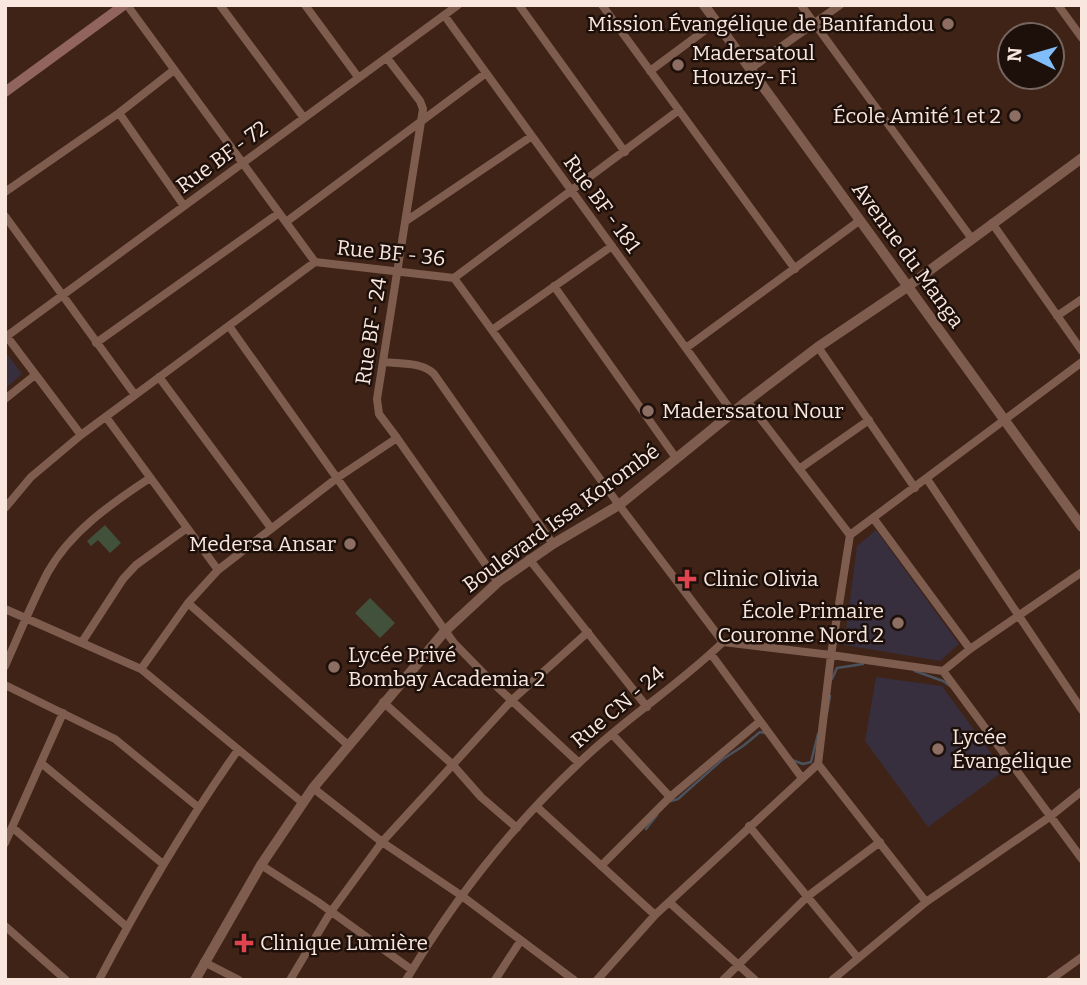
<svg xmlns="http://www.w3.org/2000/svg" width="1087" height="985" font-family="Bitter,serif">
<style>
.education{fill:#372e3e}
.green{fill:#41513c}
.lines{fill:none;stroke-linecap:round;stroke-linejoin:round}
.stream{stroke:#4b525d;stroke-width:2.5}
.minor{stroke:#7e5d4f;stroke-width:8}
.tertiary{stroke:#7e5d4f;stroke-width:10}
.secondary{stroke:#91645d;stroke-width:10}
.education-dot{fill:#8d6e63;stroke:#1d100b;stroke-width:2.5}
.health-dot{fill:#e0444e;stroke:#1d100b;stroke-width:2.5}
.labels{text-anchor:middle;stroke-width:5;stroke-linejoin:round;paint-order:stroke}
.poi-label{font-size:21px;fill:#f9e6de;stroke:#1d100b;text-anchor:start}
.street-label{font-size:21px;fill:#f9e6de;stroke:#1d100b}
</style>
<rect width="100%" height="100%" fill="#3f2316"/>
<!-- education -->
<path class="education" d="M5,351l17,23 -17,15z
M876,530l83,114 -19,17 -96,-16 13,-99z
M876,677l66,9 62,85 -76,56 -63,-86z"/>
<!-- green -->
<path class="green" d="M105,525l16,18 -11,10 -12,-13 -7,6 -4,-5z
M370,598l25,25 -15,15 -25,-25z"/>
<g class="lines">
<!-- stream -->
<path class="stream" d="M915,671l28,10 7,5
M832,679l5,-11 26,-4
M827,713l3,-17
M792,760l11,4 8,-2 7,-28
M671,801l7,-2 45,-40 20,-13 17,-14 5,1
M646,829l11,-14"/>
<!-- minor -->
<path class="minor" d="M127,5l188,257
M220,5l84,113
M305,5l53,72
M519,5l106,147
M602,5l193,264
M801,5l171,234
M1058,5l24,33
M444,15l289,398
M750,69l90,-64
M650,71l66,-49
M119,113l65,93
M5,192l114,-79 55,-43
M5,216l130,179
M406,221l126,-85
M286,222l200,-149
M992,223l90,128
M454,278l165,227 104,137
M554,286l122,172
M1057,316l25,-17
M229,326l225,317 40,41 85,79
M492,330l120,-84
M5,334l76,101
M7,336l451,-331
M96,343l183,-130
M818,347l97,141
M686,348l173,-127
M385,362c15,2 38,0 49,12l119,170
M159,377l112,151
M5,399l30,-24
M747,401l103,134
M106,417l112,153
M397,438l101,144
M799,469l70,-49
M927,479l155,231
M5,508l26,-31 50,-42 234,-173 139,16 225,-168
M874,519l96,130
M850,535l232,-173
M529,559l118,148
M188,603l160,142
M5,609l136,60 162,134
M82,642l41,-63 13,-14 51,-37
M711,654l91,124
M5,666c14,-31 27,-64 43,-94 23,-41 64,-69 102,-94
M141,669l47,-66 30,-33 119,-92 60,-40 -18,-24 -2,-15 46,-290 -3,-8 -33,-43
M943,671l139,188
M943,671l27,-22 112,-77
M5,685l110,54 83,68
M383,702l69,62 29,33 36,31
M612,734l58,63
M41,763l122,101
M818,764l13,-109 19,-120
M818,764l108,138
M313,788l69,54 80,54 112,84
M537,807l118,108
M749,826l109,132
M12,827l115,100
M5,843l58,-130
M261,865l57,37 94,68
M601,866l69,-69 89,-75
M669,902l86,78
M5,926l61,54
M204,962l35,18
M99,980c42,-80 87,-157 139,-230
M290,980l40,-67 52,-71 130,-142 76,-68
M406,980c47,-79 106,-154 173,-217 45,-44 99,-77 144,-121l108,13 112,16
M495,980l26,-40
M597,980l58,-65 163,-151
M723,980l85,-84 72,-54
M832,980l94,-78 125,-86 31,-25
M1050,980l32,-23"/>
<!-- tertiary -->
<path class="tertiary" d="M704,5l378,522
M195,980l66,-115 52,-77 132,-157 53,-49 55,-38 66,-39 128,-104 71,-54 89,-60 175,-129"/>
<!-- secondary -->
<path class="secondary" d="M5,92l119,-87"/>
</g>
<!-- markers -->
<g class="education-dot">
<circle cx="948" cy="24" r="7"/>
<circle cx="678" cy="65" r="7"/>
<circle cx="1015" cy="116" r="7"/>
<circle cx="648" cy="411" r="7"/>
<circle cx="350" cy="544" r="7"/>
<circle cx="898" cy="623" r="7"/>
<circle cx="334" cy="667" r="7"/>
<circle cx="938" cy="749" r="7"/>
</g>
<g class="health-dot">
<path d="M683.5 568.5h7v7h7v7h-7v7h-7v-7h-7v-7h7z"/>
<path d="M240.5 932.5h7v7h7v7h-7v7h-7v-7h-7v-7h7z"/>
</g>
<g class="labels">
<!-- poi labels -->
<g class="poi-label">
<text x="934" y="31" text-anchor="end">Mission Évangélique de Banifandou</text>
<text x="692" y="60">Madersatoul<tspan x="692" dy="24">Houzey- Fi</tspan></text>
<text x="1001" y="123" text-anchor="end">École Amité 1 et 2</text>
<text x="662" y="418">Maderssatou Nour</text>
<text x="336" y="551" text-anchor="end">Medersa Ansar</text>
<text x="703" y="586">Clinic Olivia</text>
<text x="884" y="618" text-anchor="end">École Primaire<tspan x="884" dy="24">Couronne Nord 2</tspan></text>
<text x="348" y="662">Lycée Privé<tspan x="348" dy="24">Bombay Academia 2</tspan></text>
<text x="952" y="744">Lycée<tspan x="952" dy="24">Évangélique</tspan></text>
<text x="260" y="950">Clinique Lumière</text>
</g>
<!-- street labels -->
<g class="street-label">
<text transform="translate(222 157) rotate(-36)" y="7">Rue BF - 72</text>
<text transform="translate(602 204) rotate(54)" y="7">Rue BF - 181</text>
<text transform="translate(391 253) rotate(6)" y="7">Rue BF - 36</text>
<text transform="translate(908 255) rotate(54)" y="7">Avenue du Manga</text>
<text transform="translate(371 331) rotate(-81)" y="7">Rue BF - 24</text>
<text transform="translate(561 518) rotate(-36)" y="7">Boulevard Issa Korombé</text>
<text transform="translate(618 707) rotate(-40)" y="7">Rue CN - 24</text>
</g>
</g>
<!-- border -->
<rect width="1087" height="985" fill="none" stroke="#f9e6de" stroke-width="14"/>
<!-- north arrow -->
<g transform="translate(1031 56) rotate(275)"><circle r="33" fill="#1d100b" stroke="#75665f" stroke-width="2"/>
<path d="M0-5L12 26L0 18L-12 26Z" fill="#81bdfa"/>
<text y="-10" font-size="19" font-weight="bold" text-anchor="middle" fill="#f9e6de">N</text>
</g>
</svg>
